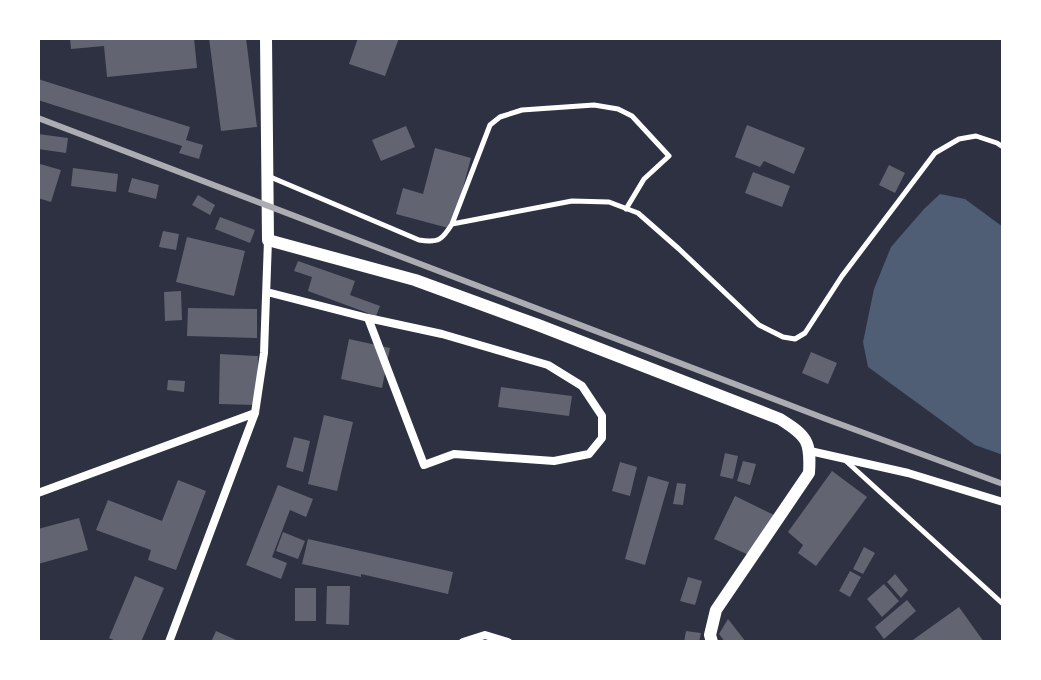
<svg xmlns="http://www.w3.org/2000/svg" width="1041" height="680" font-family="'Public Sans',sans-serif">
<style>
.water{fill:#4f5d75}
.building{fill:#626471}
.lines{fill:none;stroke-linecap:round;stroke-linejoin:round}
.service{stroke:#fff;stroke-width:5}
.minor{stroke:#fff;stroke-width:8}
.tertiary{stroke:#fff;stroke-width:12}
.rail{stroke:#abadb3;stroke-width:6}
</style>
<rect width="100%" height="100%" fill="#2d3142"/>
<!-- water -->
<path class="water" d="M940,194l25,5 38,28v228l-28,-10 -107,-78 -5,-25 11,-53 17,-42 33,-38z"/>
<!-- building -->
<path class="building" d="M70,38h124l3,30 -90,9 -3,-31 -33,3z
M209,38h37l11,89 -36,4z
M358,38h41l-14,38 -36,-12z
M38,79l152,48 -4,13 17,5 -4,14 -20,-6 3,-7 -144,-46z
M747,125l58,23 -11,26 -30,-13 -4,6 -25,-10z
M406,126l9,21 -34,14 -9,-21z
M38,134l30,4 -2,15 -28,-4z
M435,148l36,10 -19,71 -56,-15 7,-26 20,6z
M40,164l21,6 -10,32 -13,-4z
M889,165l16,8 -10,20 -16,-8z
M73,168l45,6 -2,18 -45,-6z
M753,172l37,14 -8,21 -37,-14z
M132,178l27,7 -3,14 -28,-7z
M198,195l17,10 -5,10 -18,-10z
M220,217l35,13 -5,13 -35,-14z
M163,231l16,3 -3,16 -17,-3z
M187,237l58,14 -11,45 -58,-14z
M298,261l57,20 -5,14 30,11 -4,10 -68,-25 4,-14 -18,-6z
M181,291l1,29 -17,1 -1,-29z
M188,308l69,1v29l-70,-2z
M349,339l41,9 -8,40 -41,-9z
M811,352l26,11 -9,21 -26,-11z
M220,354l38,2 -1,49 -38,-1z
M168,380l17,1 -1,11 -17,-2z
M501,387l71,9 -3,20 -71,-9z
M324,415l29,7 -16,69 -29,-7z
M294,437l16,4 -7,31 -17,-5z
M725,453l13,3 -5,23 -13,-3z
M743,461l13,3 -6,21 -13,-4z
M620,462l17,5 -7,29 -18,-5z
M832,471l35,26 -51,69 -18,-13 5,-8 -15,-13z
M648,476l21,6 -24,83 -20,-6z
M178,480l28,11 -30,79 -28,-10 3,-10 -55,-20 12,-30 54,21z
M677,483l9,1 -3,21 -10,-1z
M278,485l35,14 -7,18 -16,-7 -18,47 15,6 -6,16 -35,-14z
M735,496l39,19 -21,42 -39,-18z
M79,518l9,32 -50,14v-35z
M283,532l22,9 -7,18 -22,-8z
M308,539l145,33 -5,22 -87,-20v3l-59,-13z
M864,547l11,6 -12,21 -10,-5z
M850,571l11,6 -11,20 -11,-6z
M895,574l13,16 -7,8 -14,-16z
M135,576l29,12 -23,54h-23l-9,-4z
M688,577l14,4 -7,24 -15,-4z
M884,584l15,17 -17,16 -15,-18z
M327,586h23l-1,39 -23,-1z
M295,588h21v33h-21z
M907,600l9,11 -32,28 -9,-12z
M959,607l25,35h-74z
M728,619l18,23h-21l-6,-8z
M216,631l20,9 -1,2h-24z
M686,631l15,2 -2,9h-15z"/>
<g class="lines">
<!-- service -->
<path class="service" d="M268,176l151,64c20,3 23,0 33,-16l38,-99 10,-8 22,-7 72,-5 24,4 14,7 37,40 -25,23 -18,30
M452,224l120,-23 37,1 29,11 41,36 80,76 24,12 12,2 10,-6 37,-57 93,-123 24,-14 17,-3 21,7 6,4
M846,461l157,143"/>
<!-- minor -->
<path class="minor" d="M267,292l101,26 74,16 106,31 34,21 20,30v22l-13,16 -35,7 -100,-7 -30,11 -56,-147
M810,451l98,22 95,29
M38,493l217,-80
M169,642l86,-229 9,-60 4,-113
M463,642l22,-7 23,7"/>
<!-- tertiary -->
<path class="tertiary" d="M266,38l2,202 147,40 123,45 242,94c27,17 31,22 29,54l-93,137 -6,25 2,7"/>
<!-- rail -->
<path class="rail" d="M38,118l788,301 177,65"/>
</g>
<!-- border -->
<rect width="1041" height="680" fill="none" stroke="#ffffff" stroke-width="80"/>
</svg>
